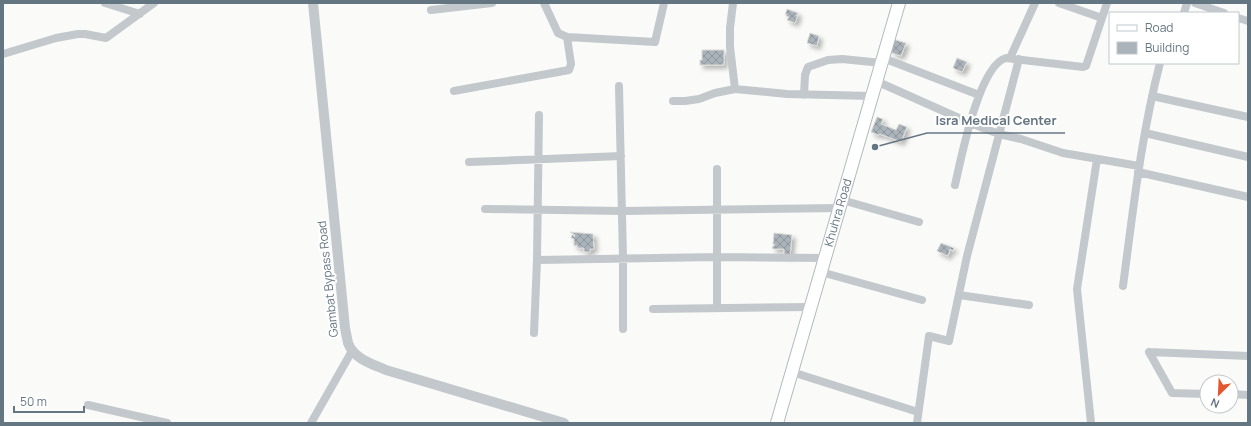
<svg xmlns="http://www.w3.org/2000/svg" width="1251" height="426" font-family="Manrope,sans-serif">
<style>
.building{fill:url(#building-cross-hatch);stroke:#dcdcda;filter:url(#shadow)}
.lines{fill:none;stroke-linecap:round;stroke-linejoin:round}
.secondary-casing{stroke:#b3babf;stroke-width:14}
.minor{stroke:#c3c8cc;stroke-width:8}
.tertiary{stroke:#c3c8cc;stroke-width:10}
.secondary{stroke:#fff;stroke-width:12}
.labels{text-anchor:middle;stroke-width:4;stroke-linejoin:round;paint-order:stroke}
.street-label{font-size:12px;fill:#657683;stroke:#fff}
.leader{fill:none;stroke:#657683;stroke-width:1.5}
.callout-dot{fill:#657683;stroke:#fff;stroke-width:1.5}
.callout-label{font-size:13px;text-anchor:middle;font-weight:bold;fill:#657683;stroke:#fff;stroke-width:4;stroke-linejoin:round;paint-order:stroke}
</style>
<defs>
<pattern id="building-cross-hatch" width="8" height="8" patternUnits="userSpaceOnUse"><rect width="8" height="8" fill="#aab3b9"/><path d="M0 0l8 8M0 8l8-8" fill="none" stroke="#8e969c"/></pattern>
<filter id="shadow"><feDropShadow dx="3.5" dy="3.5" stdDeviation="2" flood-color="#0004"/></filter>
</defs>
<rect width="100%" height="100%" fill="#fafaf8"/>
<!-- building -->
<path class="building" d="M787,9l11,4 -2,3 2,-1 -3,8 -8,-3 2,-3 -3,-1 1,-2 -2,1z
M810,33l9,3 -2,10 -10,-3z
M892,39l14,4 -5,13 -9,-3z
M702,50h22v15h-24v-5h2z
M957,58l10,4 -5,10 -9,-4z
M877,117l6,2 -2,5 15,6 3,-6 8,3 -6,15 -21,-8 -2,1 -7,-3z
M570,232l23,2 1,15h-4v3h-6v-4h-6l-1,-3 -3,1v-7l-3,-1 1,-3h2v2l1,-2z
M774,233l18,2 -2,21 -6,-1v-6h-11l-1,-2 3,-2 -2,-1z
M941,243l13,5 -1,3 -3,-2 -2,7 -11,-5z"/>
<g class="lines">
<defs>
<g id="secondary">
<path id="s1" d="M777,423l122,-420"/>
</g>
</defs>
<!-- secondary casing -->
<use href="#secondary" class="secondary-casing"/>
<!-- minor -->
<path class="minor" d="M105,3l35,11
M733,3l-3,25v19l5,42
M1059,3l43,15
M1195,3l29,10
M431,10l61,-7
M1184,13l3,-10
M1238,18l10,3
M567,37l88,5 9,-39
M3,54l53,-16 22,-4h7l21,4 48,-35
M883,58l96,37
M1010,58l25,-55
M876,81l94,42 29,11 22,5 42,14 76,13
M619,86l4,172v71
M454,91l115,-21 2,-6 -4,-27 -9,-4 -14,-30
M804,95l1,-20 3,-8 20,-7 14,-1 40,4
M1152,96l96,21
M673,101h12l14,-2 16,-6 20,-4 52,5 85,2
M1145,133l103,24
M469,162l152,-6
M1138,172l110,25
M955,185c6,-26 24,-120 51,-127l77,9 3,-1 21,-63
M842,200l77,22
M485,209l137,2 218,-3
M537,260l180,-3 108,1
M821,272l101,28
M1123,286c10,-75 18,-150 37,-223
M959,295l70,10
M717,307v-138
M653,309l158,-2
M534,333l3,-73 2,-145
M1149,352l99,4
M1149,352l23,41 35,1
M792,372l126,40
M1231,394l17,1
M88,405l79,18
M311,423l41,-72
M917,423l12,-87 20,5 18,-85 52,-197
M1091,423l-14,-134 20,-130"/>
<!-- tertiary -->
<path class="tertiary" d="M313,3l32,325c1,5 2,10 3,15 6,16 24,21 38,27l178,53"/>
<!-- secondary -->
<use href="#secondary" class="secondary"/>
</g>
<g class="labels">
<!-- street labels -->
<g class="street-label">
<text dy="4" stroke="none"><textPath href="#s1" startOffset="219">Khuhra Road</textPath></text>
<text transform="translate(328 279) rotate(-96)" y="4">Gambat Bypass Road</text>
</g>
</g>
<!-- callouts -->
<path class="leader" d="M875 147L927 133H1065"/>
<circle class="callout-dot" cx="875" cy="147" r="4"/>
<g class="callout-label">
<text x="996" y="125">Isra Medical Center</text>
</g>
<!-- border -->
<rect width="1251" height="426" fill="none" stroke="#657683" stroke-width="8"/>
<!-- legend -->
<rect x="1109" y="12" width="130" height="52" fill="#ffffff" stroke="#c1c8cd"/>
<rect x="1117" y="25" width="20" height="6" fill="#ffffff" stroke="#c1c8cd"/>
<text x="1145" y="32" font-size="12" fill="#657683">Road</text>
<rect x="1117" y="42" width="20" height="12" fill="#aab3b9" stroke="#c1c8cd"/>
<text x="1145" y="52" font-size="12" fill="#657683">Building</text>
<!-- north arrow -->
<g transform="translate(1219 394) rotate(204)"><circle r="19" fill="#ffffff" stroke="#c1c8cd"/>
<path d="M0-3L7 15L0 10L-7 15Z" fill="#e4572e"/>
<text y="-6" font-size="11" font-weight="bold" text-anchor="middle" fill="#657683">N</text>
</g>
<!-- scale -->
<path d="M14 406v6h70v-6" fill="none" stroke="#657683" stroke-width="2"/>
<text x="20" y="406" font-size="12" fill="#657683" stroke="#ffffff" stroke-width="3" paint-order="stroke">50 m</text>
</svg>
